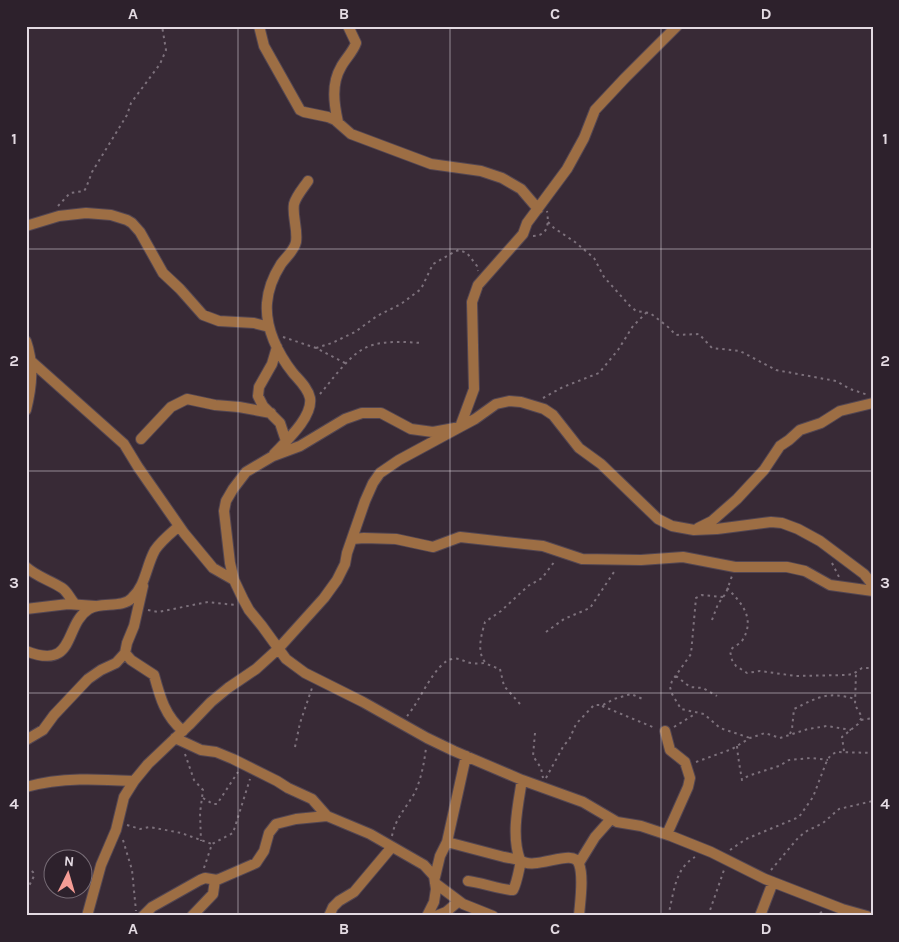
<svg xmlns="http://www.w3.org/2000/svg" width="899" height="942" font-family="Karla,sans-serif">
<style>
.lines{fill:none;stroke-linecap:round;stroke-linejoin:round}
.minor-casing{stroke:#534652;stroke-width:12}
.path{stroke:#7d717c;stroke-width:2;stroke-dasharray:2.5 4;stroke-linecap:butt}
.minor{stroke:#9d6e44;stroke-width:10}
.grid{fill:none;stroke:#e3dae2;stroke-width:1;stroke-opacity:0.55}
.neatline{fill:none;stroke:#e3dae2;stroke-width:2}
.grid-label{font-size:16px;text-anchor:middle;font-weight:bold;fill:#e3dae2}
</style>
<rect width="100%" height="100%" fill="#382a36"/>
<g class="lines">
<defs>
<path id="minor" d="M259,26l5,20 36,64 4,2 24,5 7,3 16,14 80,30 50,7 21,7 19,11 17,20
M338,122c-4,-18 -7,-38 3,-55 4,-8 12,-15 15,-24l-8,-17
M26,226l33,-10 27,-3 25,2 16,5 5,3 8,9 23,41 17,16 23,26 16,6 35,2 15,4
M26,341c8,23 6,45 0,69
M277,347l-5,17 -13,23 -1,9 5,10 17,17 6,18
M32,362l92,82 14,23 46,66 29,35 21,12
M141,439l30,-32 16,-8 28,6 24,2 32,6
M274,454c12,-13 39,-37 36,-56 -2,-10 -11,-18 -17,-25 -15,-19 -28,-45 -26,-70 1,-13 7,-28 14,-39 5,-7 13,-13 15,-22 2,-13 -4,-26 -2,-38 2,-8 10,-17 14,-23
M698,528l14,-7 25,-22 27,-29 16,-24 9,-6 11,-10 21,-7 19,-12 33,-8
M352,539l12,-1 32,1 37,8 27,-10 83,9 39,13 59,1 42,-3 52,10h52l18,4 25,14 43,6
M26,567c11,10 24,13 36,21 6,4 8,11 13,16
M26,609l42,-5 27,2
M26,651c51,20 37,-26 63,-42 12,-8 33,0 43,-11 14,-13 14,-32 23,-48 6,-9 16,-17 24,-24
M125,653l6,7 23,15c6,22 11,41 29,56
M665,731l5,19 15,12 5,16 -2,9 -21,47
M175,738l26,12 15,2 17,7 44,22 11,7 24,11 15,17 43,18 54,31 10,11 2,13 -2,13 -7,14
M26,740l17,-10 11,-15 34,-36 13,-9 15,-7 9,-10 2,-10 7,-17 9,-40
M522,780c-4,25 -11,55 -2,80 15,12 53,-13 59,4 5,13 1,38 0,52
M26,787c35,-10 72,-8 108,-6
M447,842l57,15 16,3
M579,863l16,-26 16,-18
M435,877l5,-21 7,-14 19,-86
M468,881c11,1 38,10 45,9 4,-7 6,-21 8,-29
M435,883l28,21 30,12
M87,916l14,-51 15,-35 8,-33 10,-16 14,-17 41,-39 22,-23 17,-14 28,-19 22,-20 46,-51 13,-18 8,-16 2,-11 18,-52 8,-18 7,-10 19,-13 61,-33 14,-38 -2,-87 6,-17 45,-51 4,-11 40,-54 17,-31 11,-28 30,-32 52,-52
M143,916l9,-9 48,-27 5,-2 12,2 39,-17 8,-12 5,-18 7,-9 20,-5 31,-3
M192,916l21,-22 2,-14
M329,916l4,-9 6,-6 15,-9 37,-44
M436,916l10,-4 13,-11
M760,916l13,-34
M867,916l-25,-7 -77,-30 -54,-27 -40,-16 -30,-10 -24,-4 -34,-20 -61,-22 -68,-29 -27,-13 -64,-36 -58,-29 -19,-14 -24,-33 -13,-16 -6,-11 -9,-19 -4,-17 -6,-52 2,-10 7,-12 13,-17 27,-16 27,-10 45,-27 17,-6h19l30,16 22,3 27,-5 15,-8 21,-15 13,-3 12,1 23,7 9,6 26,33 22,16 57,55 14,7 22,4 23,-1 54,-7 11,1 16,6 22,12 44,33 9,11"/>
</defs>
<!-- minor casing -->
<use href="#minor" class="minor-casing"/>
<!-- path -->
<path class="path" d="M58,206l12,-13 14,-2 2,-3 6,-16 35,-57 4,-12 29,-39 6,-14 -4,-24
M548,222l6,6 21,14 19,16 10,19 26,29 6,5 14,2 17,13 9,9 23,-1 13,14 28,3 36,19 60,11 14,8 18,6
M533,236c15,0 16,-12 14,-25
M283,337l33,11 29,15
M316,348l16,-5 23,-11 22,-16 24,-12 20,-15 12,-25 21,-12 5,-2 8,3 10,13 1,5
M320,394c12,-14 30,-40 47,-47 17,-7 38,-5 55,-4
M543,398l20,-11 36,-14 19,-23 15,-24 14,-14
M832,563l7,14
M727,588c15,15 29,31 15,53 -3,4 -9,5 -12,10l2,9 4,6 11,7 13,-2 36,5 50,-1 7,-1 9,-6h11
M723,597l-21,-2 -6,3 -5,56 -19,27 -2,6 2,7 9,15 23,5 16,14 30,10
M148,610l10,2 50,-10 27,3
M712,620l6,-16 8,-11 6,-17
M546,632l18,-13 26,-11 26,-39
M676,676l14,11 13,1 14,8
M520,704l-16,-18 -4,-17c-5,-2 -11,-3 -15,-7 -9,-11 -3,-29 0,-40l16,-11 27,-25 14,-8 13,-17
M602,706l53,22
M407,716c12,-13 28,-54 45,-57 7,-2 12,3 19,4 5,1 10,0 15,0
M861,720l12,-2
M674,727l21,-13
M535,733l-2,23 8,12 2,10
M790,734l2,-5 2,-20c24,-12 34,-18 61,-10
M737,746c1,12 3,22 5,34l6,-4 31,-10 10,-6 22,-2 17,2
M295,747l5,-24 12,-35
M844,751l-2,-14 16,-13 4,-7 -7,-12 1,-33
M185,754l9,26 9,10 -3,23 1,28
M696,762l36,-13 18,-11 15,-5 15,5 28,-9 19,-3 24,4
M546,778l18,-33 5,-5 7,-16 18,-19h9l11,-6 17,-5 14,6
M203,798l10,6h4l21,-32
M127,825l13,4 10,-2 31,6 31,11
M392,836c3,-17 14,-28 22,-42 7,-14 10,-30 12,-46
M123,840l9,30 4,41
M730,850l16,-11 53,-22 14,-20 13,-34 4,-7 6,-4 37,1
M26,868l7,4 1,4 -8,16
M204,868l8,-24 21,-11 17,-54
M771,870l27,-32 7,-6 18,-9 16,-14 34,-8
M668,916c6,-22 6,-47 27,-59
M708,916l16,-46
M814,916l8,-4"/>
<!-- minor -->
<use href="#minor" class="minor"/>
</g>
<!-- grid -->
<path class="grid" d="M238,26v890M450,26v890M661,26v890M26,249h847M26,471h847M26,693h847"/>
<!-- border -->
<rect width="899" height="942" fill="none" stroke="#2d212c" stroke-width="55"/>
<!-- north arrow -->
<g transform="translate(68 874) rotate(5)"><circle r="24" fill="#2d212c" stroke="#766b75"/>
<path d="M0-4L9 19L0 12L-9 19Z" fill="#f59c95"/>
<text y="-8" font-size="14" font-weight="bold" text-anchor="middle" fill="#e3dae2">N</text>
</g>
<rect x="28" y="28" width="844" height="886" class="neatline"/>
<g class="grid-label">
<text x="133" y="19">A</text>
<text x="344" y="19">B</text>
<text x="555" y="19">C</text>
<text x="766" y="19">D</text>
<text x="14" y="144">1</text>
<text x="885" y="144">1</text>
<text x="14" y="366">2</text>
<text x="885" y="366">2</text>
<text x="14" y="588">3</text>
<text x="885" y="588">3</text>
<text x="14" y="809">4</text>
<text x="885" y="809">4</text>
<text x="133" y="934">A</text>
<text x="344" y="934">B</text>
<text x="555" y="934">C</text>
<text x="766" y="934">D</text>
</g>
</svg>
